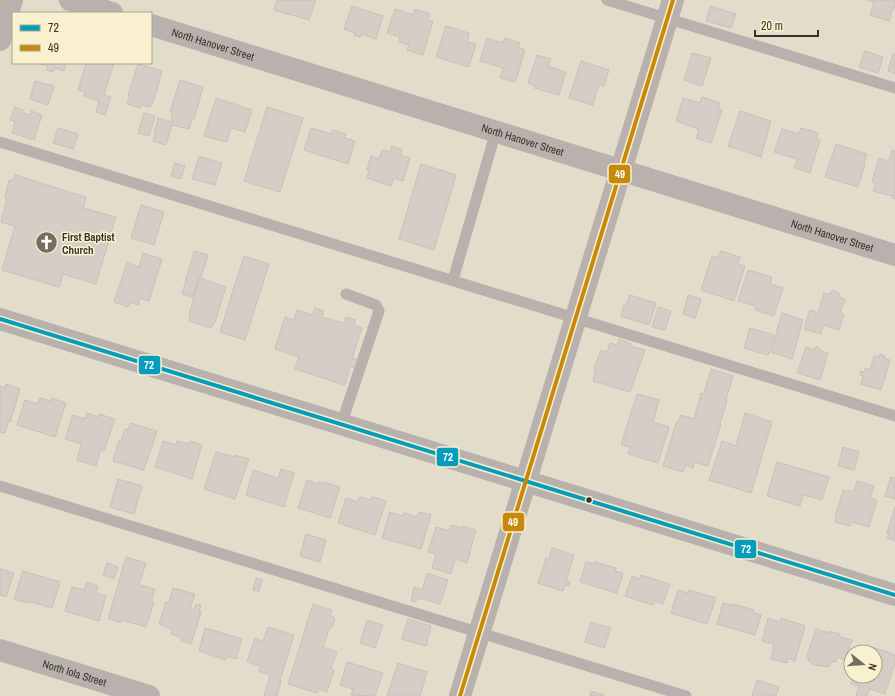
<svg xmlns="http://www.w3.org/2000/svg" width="895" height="696" font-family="'Archivo Narrow',sans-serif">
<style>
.building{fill:#d6cdc7;stroke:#c9c0ba}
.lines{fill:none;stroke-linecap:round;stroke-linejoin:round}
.service{stroke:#b8b1ad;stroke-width:11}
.minor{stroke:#b8b1ad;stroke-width:22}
.tertiary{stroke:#b8b1ad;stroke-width:22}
.bus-1-casing{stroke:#f8f0cf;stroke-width:7}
.bus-2-casing{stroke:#f8f0cf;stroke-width:7}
.bus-1{stroke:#069dbd;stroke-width:4}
.bus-2{stroke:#c7890a;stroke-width:4}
.bus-dot{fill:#373327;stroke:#f8f0cf;stroke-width:1.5}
.labels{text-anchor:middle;stroke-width:3;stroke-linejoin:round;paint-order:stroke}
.street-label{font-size:11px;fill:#373327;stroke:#f8f0cf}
.poi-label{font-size:11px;font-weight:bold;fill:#373327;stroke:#f8f0cf;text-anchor:start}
.line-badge{stroke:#f8f0cf;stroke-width:1.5}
.badge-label{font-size:11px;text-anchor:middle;font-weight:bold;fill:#fff}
</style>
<rect width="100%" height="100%" fill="#e2ddcb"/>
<!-- building -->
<path class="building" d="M277,0h39l-7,20 -35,-10z
M867,0h28v8h-2l-4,13 -19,-6 4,-13z
M352,6l31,10 -7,23 -15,-5 -1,3 -6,-2 1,-2 -11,-4z
M710,6l26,8 -5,14 -25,-7z
M395,9l18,6 2,-6 15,5 -2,6 5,1 -10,34 -16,-5 2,-5 -10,-3 1,-5 -13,-4z
M446,26l23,7 -2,9 9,2 -7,23 -33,-10z
M487,38l16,5 2,-5 15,5 -2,4 7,3 -10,32 -15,-4 3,-10 -23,-7z
M865,51l18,6 -5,16 -19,-6z
M692,53l19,5 -9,28 -18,-6z
M893,53l2,1v20l-7,-3z
M537,55l14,4 -3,7 18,6 -7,23 -25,-7 1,-2 -7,-3z
M581,61l28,9 -5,16 -5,-2 -6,21 -24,-7z
M40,63h26l-2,8 -9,-3 -2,4 -6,-2 1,-4 -8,-2z
M86,63h28l-10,32 7,2 -6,18 -9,-3 3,-11 -15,-5 1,-4 -7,-2z
M138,64l24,7 -9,32h-2l-1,4 -9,-2 -1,3 -13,-4 3,-8 -2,-1z
M180,80l23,7 -9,32h-2l-3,10 -17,-4 -6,20 -13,-4 2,-6 -1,-1 4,-16 14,4v-10h-2z
M35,81l19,5 -6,19 -18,-6z
M702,97l18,6 -2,6 4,1 -11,33 -15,-5 3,-9 -23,-8 7,-23 17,5z
M216,98l36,12 -7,22 -14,-4 -4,14 -23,-6z
M15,107l8,3 -1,3 8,2 1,-4 11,4 -8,25 -22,-7 3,-12 -5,-1z
M267,107l36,11 -23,74 -36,-11z
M740,111l31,10 -10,36 -33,-11z
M144,113l11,3 -6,20 -11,-3z
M58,128l20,6 -5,15 -20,-6z
M311,128l20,6 1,-4 14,4 -2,4 11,3 -7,23 -44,-14z
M801,128l17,5 -2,6 4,1 -10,33 -16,-5 3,-9 -23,-7 8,-23 17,5z
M836,144l31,10 -3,9 1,1 -7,23 -33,-10z
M392,146l10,4 -2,5 10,3 -7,23 -9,-3 -3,8 -24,-8 2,-7 -2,-1 4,-14 8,3 3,-9 8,2z
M892,150l3,1v48l-3,-1 1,-2 -20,-5 3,-8 -4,-1 7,-24 10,3z
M199,156l23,7 -7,22 -23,-6z
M175,163l10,3 -4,13 -10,-3z
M421,164l35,11 -22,75 -35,-11z
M15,175l71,22 -3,11 33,9 -20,67 -33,-10 -4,13 -57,-17 13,-44 -14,-4 6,-24 -2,-1 4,-17 4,1z
M141,205l23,7 -10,33 -23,-7z
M194,251l14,4 -7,22 -2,-1 -6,21 -11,-3z
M721,251l19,6 -2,7 7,2 -11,35 -33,-11 11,-34 6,2z
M143,253l19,6 -13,42 -9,-3 -2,7 -8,-3 -2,5 -14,-5 13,-39 12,4z
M244,256l25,8 -24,76 -25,-8z
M748,270l24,7 -2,7 13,4 -9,28 -19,-6 1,-4 -18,-5z
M200,278l26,9 -11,35h-1l-3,6 -22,-7 2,-6 -2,-1z
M832,290l8,4 -1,3 6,2 -5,14 4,1 -5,16 -15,-5 -3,9 -17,-5 6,-19 8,3 6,-20 6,1z
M630,295l26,8 -7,22 -28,-9 3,-11 2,1z
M688,295l13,4 -6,19 -12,-4z
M658,307l13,4 -6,19 -13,-3z
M315,308l9,3 -2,6 22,6 2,-6 9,3 -1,5 8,3 -10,30 6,2 -2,8 -6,-1 -5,18 -50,-16 4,-12 -24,-8 10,-32 9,3 3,-10 15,5z
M782,313l21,7 -11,39 -21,-7z
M750,328l24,7 -6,20 -24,-7z
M619,339l13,5 -1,2 14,4 -15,42 -37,-11 3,-12 -2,-1 7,-18 6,2 3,-9 7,2z
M816,346l3,2v2l9,3 -8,27 -23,-7 9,-26 9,3z
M880,354l5,2 -1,2 6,2 -9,30 -20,-6 2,-8 -3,-1 1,-4 3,1 2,-4 4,2 4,-14 5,1z
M711,369l22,7 -7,24 1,1 -7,23h1l-13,42 -13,-4 -2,6 -8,-3 -2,7 -20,-6 13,-43h2l3,-8 13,4 7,-26 3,1z
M6,384l14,5 -10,33h-2l-3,11 -5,-1v-46l5,2z
M637,394l22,6 -6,22 16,5 -11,36 -30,-9 2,-7 -9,-2z
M40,398l11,3 1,-3 14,5 -11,34 -38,-12 8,-25 13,4z
M87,413l11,4 1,-3 16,5 -11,32 -3,-2 -5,17 -19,-6 4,-16 -16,-5 8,-24 12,4z
M745,413l27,9 -21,71 -42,-13 13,-39 14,5z
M130,423l27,8 -13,39 -31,-9 6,-21 2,1 4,-12 3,1z
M163,441l13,4 1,-4 12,3 1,-3 12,4 -10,34 -37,-12z
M843,447l16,5 -5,18 -16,-4z
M216,452l19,5v-2l14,4 -14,40 -31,-10z
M777,462l52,15 -7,23 -19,-5 -3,11 -33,-10z
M281,469l13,4 -10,34 -38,-12 7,-25 25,8z
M891,477l4,1v21l-10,-3z
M118,479l24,7 -8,28 -24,-7z
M307,480l11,4 1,-2 5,2v-2l16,5 -10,31 -32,-10z
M857,481l17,5 -4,12 7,2 -8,27 -18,-5 -1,4 -15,-4 1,-4h-1l8,-28 5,2 1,-2 5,1z
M360,497l11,3 1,-3 14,4 -11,34 -37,-12 8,-25 12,4z
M895,507v34l-8,-3 2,-5h-2z
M390,512l13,4 1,-3 13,4 2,-5 12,3 -10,34 -39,-11z
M451,525l11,3 1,-2 13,4 -9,33 -12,-4 -4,15 -19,-6 4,-14 -8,-2 8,-25 13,4z
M306,534l20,6 -6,22 -20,-6z
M552,548l22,7 -8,26 4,1 -2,4 -3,-1 -2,6 -25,-8 8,-25 3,1z
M126,557l20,6 -7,22 16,4 -4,12 3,1 -8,25 -24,-7 -1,2 -13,-3z
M586,562l8,2 1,-2 21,6 -1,3 8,2 -6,20 -37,-11z
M107,563l11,4 -4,12 -11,-4z
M0,569l14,4 -8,24 -6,-2z
M23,571l37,11 -8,26 -24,-7v2l-14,-4z
M427,573l21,7 -8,24 -21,-6 -4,4 -4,-1 3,-14 8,3z
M641,575l29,9 -7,20 -8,-3 -2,4 -28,-9 7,-20 8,3z
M256,578l6,2 -3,11 -6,-1z
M87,582l11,4 -2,7 10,3 -7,25 -34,-10 7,-24 12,3z
M173,588l22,6 -5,15 4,1 2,-6 5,1 -2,6 2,1 -10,32 -10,-3 1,-3 -11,-4 1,-5 -13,-5 7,-22 3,1z
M678,590l10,3 1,-3 27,8 -9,26 -36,-11z
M723,603l9,3v-2l22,6 -1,2 8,3 -6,20 -38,-11z
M313,604l19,6 -2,6 5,2 -3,10 -2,-1 -7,20 14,5 -6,17 3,1 -7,22 -9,-3 -1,4 -29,-9z
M768,618l12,4 1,-4 24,8 -10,35 -7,-3 -1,5 -16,-4 3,-15 -12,-3z
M408,619l23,7 -5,20 -24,-7z
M367,620l16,5 -8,23 -15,-5z
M591,622l20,6 -7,20 -19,-6z
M268,627l26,8 -14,45 1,1 -4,15h-13l6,-21 -11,-4 2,-5 -14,-4 8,-24 8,3z
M205,628l37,11 -6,20 -9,-3 -1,4 -27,-9z
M816,629l13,4v-2l11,3v3l12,3 -7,20 -8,-3 -1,5 -3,-1 -4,6 -15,-2 -5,-4 -2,-5z
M860,645l8,2v-1l23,7 -1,1 5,1v8l-10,31 -16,-5 -2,7h-11l3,-10 -8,-2 2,-8h22v-24h-18z
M347,662l36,11 -8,23 -24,-1 2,-6 -13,-4z
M398,663l29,9 -7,24h-34h1z
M757,680l22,7 -3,9h-24z
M591,691l13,4v1h-14z"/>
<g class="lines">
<!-- service -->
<path class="service" d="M607,0l288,88
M0,142l895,274
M453,280l43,-149
M341,425l38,-114 -3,-6 -30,-11
M0,486l686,210"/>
<!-- minor -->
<g class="minor">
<path d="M70,0l42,13"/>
<path id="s1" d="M151,25l744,230"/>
<path id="s2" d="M0,650l149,46"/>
</g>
<!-- tertiary -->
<path class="tertiary" d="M0,40l12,-40
M0,319l895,276
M460,696l213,-696"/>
<defs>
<path id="bus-1" d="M0,319l895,276"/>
<path id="bus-2" d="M460,696l213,-696"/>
</defs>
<!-- bus-1 casing -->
<use href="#bus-1" class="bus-1-casing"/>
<!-- bus-2 casing -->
<use href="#bus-2" class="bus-2-casing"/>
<!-- bus-1 -->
<use href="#bus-1" class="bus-1"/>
<!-- bus-2 -->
<use href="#bus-2" class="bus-2"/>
</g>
<!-- icons -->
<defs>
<symbol id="church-disc" viewBox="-11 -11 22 22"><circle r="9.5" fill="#736e60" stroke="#f8f0cf"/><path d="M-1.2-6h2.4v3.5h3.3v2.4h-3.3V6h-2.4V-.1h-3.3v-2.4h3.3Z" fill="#fff"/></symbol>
</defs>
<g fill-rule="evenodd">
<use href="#church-disc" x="34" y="230" width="25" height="25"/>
</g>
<!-- markers -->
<circle class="bus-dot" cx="589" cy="500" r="3.5"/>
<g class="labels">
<!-- street labels -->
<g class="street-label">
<text dy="4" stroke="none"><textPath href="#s1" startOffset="65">North Hanover Street</textPath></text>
<text dy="4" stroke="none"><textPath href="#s1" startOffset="389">North Hanover Street</textPath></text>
<text dy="4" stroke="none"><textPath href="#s1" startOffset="713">North Hanover Street</textPath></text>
<text dy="4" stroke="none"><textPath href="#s2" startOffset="78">North Iola Street</textPath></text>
</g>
<!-- poi labels -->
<g class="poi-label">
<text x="62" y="241">First Baptist<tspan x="62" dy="13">Church</tspan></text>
</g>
</g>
<g class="line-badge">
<rect x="608" y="164" width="23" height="20" rx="4" fill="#c7890a"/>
<rect x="138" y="355" width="23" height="20" rx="4" fill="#069dbd"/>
<rect x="436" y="447" width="23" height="20" rx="4" fill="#069dbd"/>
<rect x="502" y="512" width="23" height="20" rx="4" fill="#c7890a"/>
<rect x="734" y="539" width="23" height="20" rx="4" fill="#069dbd"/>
</g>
<g class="badge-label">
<text x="620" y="178">49</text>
<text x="149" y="369">72</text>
<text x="448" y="461">72</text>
<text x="513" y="526">49</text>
<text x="746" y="553">72</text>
</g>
<!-- legend -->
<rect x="12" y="12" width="140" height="52" fill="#f8f0cf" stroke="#aba48c"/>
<rect x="20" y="25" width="20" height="6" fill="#069dbd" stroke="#aba48c"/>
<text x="48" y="32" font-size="12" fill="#373327">72</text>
<rect x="20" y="45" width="20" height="6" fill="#c7890a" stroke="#aba48c"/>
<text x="48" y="52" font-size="12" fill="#373327">49</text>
<!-- north arrow -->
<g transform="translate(863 664) rotate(107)"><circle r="19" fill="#f8f0cf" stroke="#aba48c"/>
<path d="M0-3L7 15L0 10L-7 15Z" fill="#736e60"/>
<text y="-6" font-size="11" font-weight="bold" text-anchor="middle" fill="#373327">N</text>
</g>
<!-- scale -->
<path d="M755 30v6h63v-6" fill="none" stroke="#373327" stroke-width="2"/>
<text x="761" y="30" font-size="12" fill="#373327" stroke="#f8f0cf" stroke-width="3" paint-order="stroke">20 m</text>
</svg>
